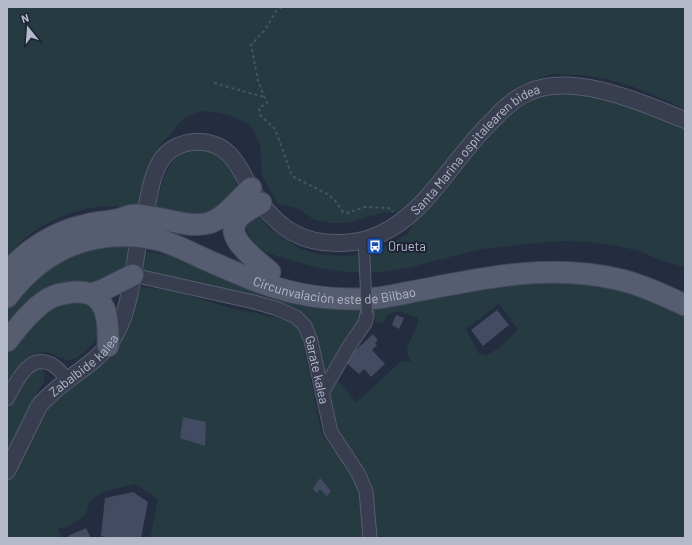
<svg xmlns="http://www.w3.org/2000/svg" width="692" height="545" font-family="Barlow,sans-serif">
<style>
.green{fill:#263a41;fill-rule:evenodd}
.building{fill:#434b62}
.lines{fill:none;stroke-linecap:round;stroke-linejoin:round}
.minor-casing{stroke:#565c6e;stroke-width:15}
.tertiary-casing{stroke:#565c6e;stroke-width:18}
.primary-casing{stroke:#424759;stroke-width:23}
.path{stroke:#44575e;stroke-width:2;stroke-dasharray:3 3;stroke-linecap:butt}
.minor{stroke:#383e50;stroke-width:13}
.tertiary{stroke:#383e50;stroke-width:16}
.primary{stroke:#565d70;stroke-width:21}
.pedestrian-bridge-casing{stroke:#565c6e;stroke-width:12;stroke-linecap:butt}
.pedestrian-bridge{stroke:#383e50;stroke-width:10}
.labels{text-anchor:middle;stroke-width:4;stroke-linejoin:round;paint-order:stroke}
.street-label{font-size:13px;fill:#b5bacb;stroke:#1d2335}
.poi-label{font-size:13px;fill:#b5bacb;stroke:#1d2335;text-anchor:start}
</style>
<rect width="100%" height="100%" fill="#242c40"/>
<!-- green -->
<path class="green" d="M7,7h678v102l-51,-22 -27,-8 -27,-4 -28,-1 -15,5 -20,12 -95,101 -21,20 -18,1 -35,10h-17l-18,-4 -16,-11 -19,-4 -16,-29 -2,-32 -11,-19 -20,-9 -14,-3 -13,-1 -18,7 -9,10 -4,6 -9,8 -7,12 -9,24 -7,30c-10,0 -19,-2 -28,-2 -40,1 -78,20 -104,50z
M560,91l54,8 71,30v138l-23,-6 -23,-10 -26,-6 -22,-3 -27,-1 -28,2 -54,6 -71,18 -28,5h-37l-26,-4 -27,-7 -26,-8 -13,-8 -10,-21 7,-6h9l10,11 30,20 23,6 27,1 35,-10 23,-12 5,-10 93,-106 18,-15 17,-8z
M197,148c4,1 8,1 12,2 18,5 34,29 24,46 -5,9 -19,16 -28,19 -7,2 -40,-4 -49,-4 2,-18 11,-53 29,-61 3,-1 8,-1 12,-2z
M121,244l10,3 -5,19 -10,10 -109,55v-22l7,-9 48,-45z
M147,252l20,3 43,14 96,35 37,5 17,1 1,11 -38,62 -14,-59 -167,-52z
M593,279l92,32v227h-309l-3,-33 -37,-71 -9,-38 5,-5 5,-12 19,23 11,-9 34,-32 10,1c-1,-3 -4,-7 -4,-10 0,-11 11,-21 11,-34l-20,-7 -11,4 -3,7 -8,1 -5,-14 113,-23zM499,304l19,25 -14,15 -18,12 -8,-3 -12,-24z
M140,287l30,3 64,19 27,5 10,3h6l13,4 8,6 4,11 20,97 31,40 4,14 5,9 3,40h-215l8,-39 -23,-15 -32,8 -14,10 -3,12 -15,11 -13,4 4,9h-55v-55l36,-74 64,-49 12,-13 9,-22z
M64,297l34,9 4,26c-6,9 -23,29 -35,28 -7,-1 -13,-6 -20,-8 -11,-1 -25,9 -31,17 -4,5 -6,11 -9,16v-31l7,-13z
M42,367l2,8v6l-25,45 -12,28v-42l22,-39z"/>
<!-- building -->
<path class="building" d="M497,310l12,15 -26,21 -12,-16z
M396,315l8,3 -5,11 -7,-4z
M373,334l5,6 -3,3 2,2 -5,5 13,14 -14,13 -7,-8 -5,5 -15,-13z
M183,417l23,5 -1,24 -25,-8z
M320,478l11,13 -4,5 -7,-7 -3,4 -4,-4z
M133,492l15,10 -7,36h-31l-9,-2 4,-38z
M86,528l5,10h-22l-1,-2z"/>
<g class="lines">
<defs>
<g id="minor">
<path id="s1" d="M133,275l121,27 24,7 18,8 9,9 6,15 20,91 27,41 8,18 4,47"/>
<path d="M322,393l26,-45 17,-25 2,-9"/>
<path d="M7,399c9,-16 21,-46 44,-35 6,3 12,10 16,15"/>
</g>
<g id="tertiary">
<path id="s2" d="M147,205c3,-15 6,-33 15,-46 15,-21 49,-23 67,-5 10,10 15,23 22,35 26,41 54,59 103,53 29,-4 51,-21 70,-41 25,-27 45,-59 72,-84 9,-10 21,-20 33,-25 45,-20 113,11 156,28"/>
<path id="s3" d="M7,471l32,-65c16,-19 37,-31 56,-47 32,-26 36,-71 42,-109"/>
</g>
<g id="primary">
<path d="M261,203c-5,3 -10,5 -14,8 -34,20 7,47 23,61"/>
<path d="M119,220l36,7"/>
<path d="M7,273c20,-24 49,-42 79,-48 10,-3 20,-3 30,-5 7,-1 14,-6 21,-5 22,1 51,14 72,8 16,-5 30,-24 42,-35"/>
<path d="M92,294l11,-4 30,-15"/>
<path id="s4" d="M7,297c38,-50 89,-71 152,-57 13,3 26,10 39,16 22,10 44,20 67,28 36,13 75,17 113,14 79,-13 159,-38 239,-19 23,5 46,16 68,26"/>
<path d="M7,341c12,-15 25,-32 41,-42 8,-5 18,-6 27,-7 33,-2 34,29 33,54"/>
</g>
</defs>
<!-- minor casing -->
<use href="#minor" class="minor-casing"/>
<!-- tertiary casing -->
<use href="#tertiary" class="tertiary-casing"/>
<!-- primary casing -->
<use href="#primary" class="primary-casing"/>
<!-- path -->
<path class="path" d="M282,7l-6,4 -11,19 -14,15 7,36 9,22 -8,5 2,8 14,13 17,47 37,19 7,7 7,10 4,1 18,-6 24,1 4,4
M214,83l50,14"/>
<!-- minor -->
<use href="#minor" class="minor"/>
<!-- tertiary -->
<use href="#tertiary" class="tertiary"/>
<!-- primary -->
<use href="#primary" class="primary"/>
<defs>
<path id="pedestrian-bridge" d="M364,248l3,66"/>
</defs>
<!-- pedestrian-bridge casing -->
<use href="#pedestrian-bridge" class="pedestrian-bridge-casing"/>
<!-- pedestrian-bridge -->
<use href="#pedestrian-bridge" class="pedestrian-bridge"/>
</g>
<!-- icons -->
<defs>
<symbol id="bus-square" viewBox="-11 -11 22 22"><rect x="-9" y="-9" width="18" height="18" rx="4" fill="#1a4fb4" stroke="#1d2335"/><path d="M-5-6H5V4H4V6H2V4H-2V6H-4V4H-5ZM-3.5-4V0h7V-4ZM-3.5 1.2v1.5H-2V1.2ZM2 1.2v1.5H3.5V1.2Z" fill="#fff"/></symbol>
</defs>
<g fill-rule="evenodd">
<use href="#bus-square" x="365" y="236" width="20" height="20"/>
</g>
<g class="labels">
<!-- street labels -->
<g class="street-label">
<text dy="5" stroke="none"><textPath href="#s2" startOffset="446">Santa Marina ospitalearen bidea</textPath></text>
<text dy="5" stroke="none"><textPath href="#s4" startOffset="358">Circunvalación este de Bilbao</textPath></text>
<text dy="5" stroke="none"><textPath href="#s3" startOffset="133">Zabalbide kalea</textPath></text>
<text dy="5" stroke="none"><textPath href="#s1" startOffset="227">Garate kalea</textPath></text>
</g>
<!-- poi labels -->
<g class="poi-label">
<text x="388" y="251">Orueta</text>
</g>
</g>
<!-- border -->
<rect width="692" height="545" fill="none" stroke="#b5bacb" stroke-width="16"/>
<!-- north arrow -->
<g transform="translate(28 28) rotate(343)" stroke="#1d2335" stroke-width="3" paint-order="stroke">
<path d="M0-3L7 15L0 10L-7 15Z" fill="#b5bacb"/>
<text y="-6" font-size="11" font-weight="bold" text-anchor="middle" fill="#b5bacb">N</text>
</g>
</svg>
